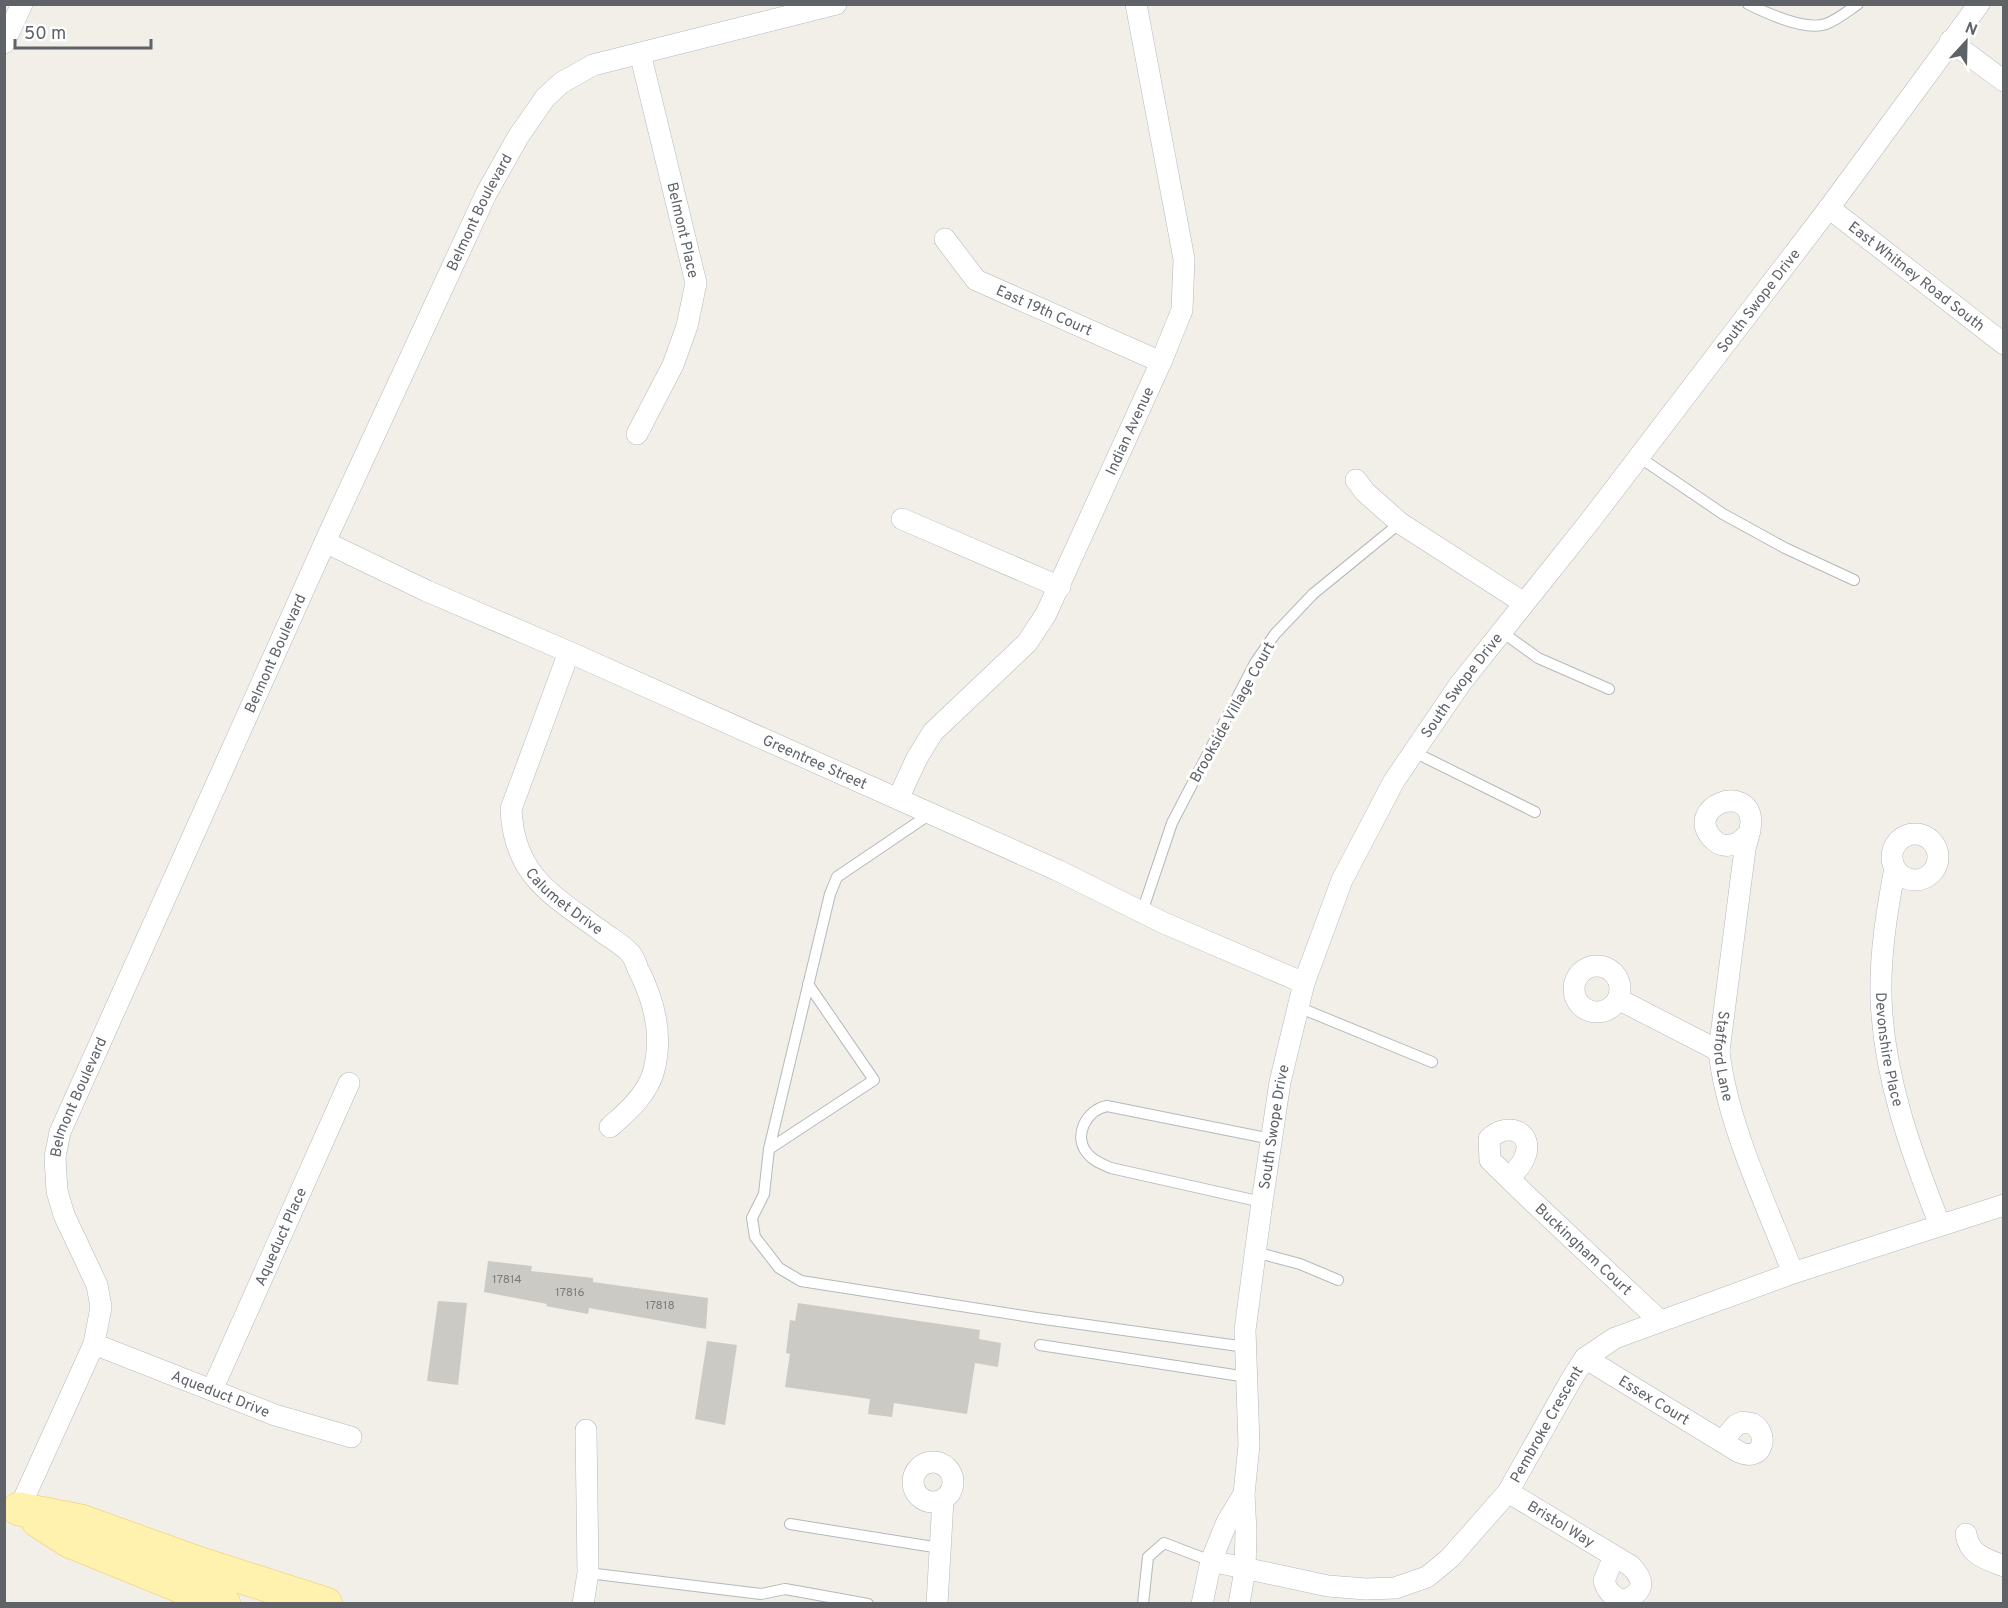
<svg xmlns="http://www.w3.org/2000/svg" width="2008" height="1608" font-family="Overpass,sans-serif">
<style>
.building{fill:#cccac5}
.lines{fill:none;stroke-linecap:round;stroke-linejoin:round}
.lane-casing{stroke:#b5b8bc;stroke-width:12}
.street-casing{stroke:#b5b8bc;stroke-width:22}
.primary-casing{stroke:#f2c960;stroke-width:34}
.lane{stroke:#fff;stroke-width:10}
.street{stroke:#fff;stroke-width:21}
.primary{stroke:#fff2af;stroke-width:33}
.labels{text-anchor:middle;stroke-width:6;stroke-linejoin:round;paint-order:stroke}
.number-label{font-size:12px;fill:#7a7d7f}
.street-label{font-size:15px;fill:#5f6368;stroke:#fff}
</style>
<rect width="100%" height="100%" fill="#f1efe8"/>
<!-- building -->
<path class="building" d="M488,1261l44,5 -1,5 62,7v4l115,16 -2,31 -117,-21 -1,6 -42,-8 1,-2 -63,-12z
M438,1301l29,2 -9,82 -31,-4z
M798,1303l182,27 -1,9 22,4 -3,24 -23,-4 -8,51 -73,-11 -2,14 -24,-3 2,-15 -85,-12 5,-33 -4,-1 4,-33 5,1z
M707,1341l30,4 -12,80 -30,-6z"/>
<g class="lines">
<defs>
<path id="lane" d="M1748,4c18,9 58,27 78,20 11,-4 22,-13 32,-20
M1639,457l84,57 62,34 69,32
M1502,632l36,26 71,31
M1414,752l121,60
M930,814l-93,63 -7,17 -61,255 -5,45 -12,24 3,19 24,31 22,13 236,37 209,29
M1142,912l30,-89 83,-160 20,-29 38,-40 87,-71
M1298,1007l134,55
M769,1149l105,-69 -66,-96
M1262,1202l-151,-34c-9,-4 -18,-7 -24,-15 -14,-17 -1,-43 20,-47l165,33
M1255,1252l45,12 38,16
M1040,1345l207,32
M790,1524l150,24
M588,1573l173,21 24,-5 83,15
M1143,1604l5,-47 16,-14 47,18"/>
<g id="street">
<path d="M1950,41l54,40"/>
<path d="M4,43l18,-39"/>
<path id="s1" d="M1829,208l175,136"/>
<path id="s2" d="M945,239l31,41 185,82"/>
<path d="M637,434l36,-69 14,-39 9,-43 -56,-230"/>
<path d="M1356,480l9,12 35,31 124,80"/>
<path d="M902,519l158,68"/>
<path id="s3" d="M325,542l102,49 142,61 329,147 159,71 107,53 140,60"/>
<path id="s4" d="M569,652l-58,157c3,67 41,86 90,122 9,7 21,13 29,22 4,4 6,11 8,16 16,31 25,66 16,101 -6,24 -26,41 -44,57"/>
<path id="s5" d="M898,799l19,-41 16,-26 94,-89 19,-29 115,-252 21,-52 2,-51 -48,-255"/>
<path id="s6" d="M1750,831c-9,14 -27,21 -39,6 -25,-30 37,-55 40,-16 0,9 -4,19 -6,28l-26,202c8,73 47,153 74,222"/>
<circle cx="1915" cy="857" r="23"/>
<path id="s7" d="M1895,868c-8,42 -15,85 -14,128 2,79 30,156 59,229"/>
<circle cx="1597" cy="989" r="23"/>
<path d="M1618,999l101,52"/>
<path id="s8" d="M1509,1178c5,-5 12,-12 15,-19 12,-26 -16,-39 -35,-20l1,21 39,38 131,123"/>
<path id="s9" d="M94,1344l181,71 76,22"/>
<path id="s10" d="M1585,1358l154,94c25,11 30,-19 14,-28 -3,-1 -7,-1 -10,-2l-7,3 -14,17"/>
<path id="s11" d="M212,1390l137,-307"/>
<circle cx="933" cy="1482" r="20"/>
<path id="s12" d="M1508,1492l123,74c15,16 13,25 -6,35 -12,-4 -17,-8 -21,-20l10,-25"/>
<path id="s13" d="M19,1509l75,-165 7,-37 -4,-22 -33,-70 -7,-24 -2,-34 5,-25 270,-601 156,-337 32,-57 27,-39 16,-15 32,-18 243,-61"/>
<path d="M1966,1534c3,21 20,25 38,32"/>
<path id="s14" d="M1211,1561l117,25 38,3 29,-1 32,-11 23,-19 58,-66 63,-112 14,-22 30,-20 178,-65 211,-68"/>
<path d="M583,1604l5,-31 -2,-143"/>
<path d="M937,1604l6,-104"/>
<path d="M1202,1604l9,-43 16,-39 17,-28"/>
<path id="s15" d="M1239,1604l6,-34 1,-38 -2,-38 5,-49 -4,-115 17,-128 18,-120 24,-99 38,-103 52,-99 66,-97 130,-163 239,-313 150,-204"/>
</g>
<path id="primary" d="M19,1509l62,12 117,42 128,41
M38,1521l31,20 155,63"/>
</defs>
<!-- lane casing -->
<use href="#lane" class="lane-casing"/>
<!-- street casing -->
<use href="#street" class="street-casing"/>
<!-- primary casing -->
<use href="#primary" class="primary-casing"/>
<!-- lane -->
<use href="#lane" class="lane"/>
<!-- street -->
<use href="#street" class="street"/>
<!-- primary -->
<use href="#primary" class="primary"/>
</g>
<g class="labels">
<!-- number labels -->
<g class="number-label">
<text x="507" y="1283">17814</text>
<text x="570" y="1296">17816</text>
<text x="660" y="1309">17818</text>
</g>
<!-- street labels -->
<g class="street-label">
<text dy="5" stroke="none"><textPath href="#s13" startOffset="1414">Belmont Boulevard</textPath></text>
<text transform="translate(683 230) rotate(77)" y="5">Belmont Place</text>
<text dy="5" stroke="none"><textPath href="#s1" startOffset="111">East Whitney Road South</textPath></text>
<text dy="5" stroke="none"><textPath href="#s15" startOffset="1452">South Swope Drive</textPath></text>
<text dy="5" stroke="none"><textPath href="#s2" startOffset="126">East 19th Court</textPath></text>
<text dy="5" stroke="none"><textPath href="#s5" startOffset="441">Indian Avenue</textPath></text>
<text dy="5" stroke="none"><textPath href="#s13" startOffset="928">Belmont Boulevard</textPath></text>
<text dy="5" stroke="none"><textPath href="#s15" startOffset="966">South Swope Drive</textPath></text>
<text transform="translate(1232 712) rotate(-61)" y="5">Brookside Village Court</text>
<text dy="5" stroke="none"><textPath href="#s3" startOffset="537">Greentree Street</textPath></text>
<text dy="5" stroke="none"><textPath href="#s4" startOffset="279">Calumet Drive</textPath></text>
<text dy="5" stroke="none"><textPath href="#s7" startOffset="183">Devonshire Place</textPath></text>
<text dy="5" stroke="none"><textPath href="#s6" startOffset="369">Stafford Lane</textPath></text>
<text dy="5" stroke="none"><textPath href="#s13" startOffset="442">Belmont Boulevard</textPath></text>
<text dy="5" stroke="none"><textPath href="#s15" startOffset="480">South Swope Drive</textPath></text>
<text dy="5" stroke="none"><textPath href="#s11" startOffset="168">Aqueduct Place</textPath></text>
<text dy="5" stroke="none"><textPath href="#s8" startOffset="237">Buckingham Court</textPath></text>
<text dy="5" stroke="none"><textPath href="#s9" startOffset="136">Aqueduct Drive</textPath></text>
<text dy="5" stroke="none"><textPath href="#s10" startOffset="81">Essex Court</textPath></text>
<text dy="5" stroke="none"><textPath href="#s14" startOffset="416">Pembroke Crescent</textPath></text>
<text dy="5" stroke="none"><textPath href="#s12" startOffset="62">Bristol Way</textPath></text>
</g>
</g>
<!-- border -->
<rect width="2008" height="1608" fill="none" stroke="#5f6368" stroke-width="12"/>
<!-- north arrow -->
<g transform="translate(1966 42) rotate(22)" stroke="#ffffff" stroke-width="4.5" paint-order="stroke">
<path d="M0-4.5L10 22L0 15L-10 22Z" fill="#5f6368"/>
<text y="-9" font-size="16" font-weight="bold" text-anchor="middle" fill="#5f6368">N</text>
</g>
<!-- scale -->
<path d="M15 39v9h136v-9" fill="none" stroke="#5f6368" stroke-width="3"/>
<text x="24" y="39" font-size="18" fill="#5f6368" stroke="#ffffff" stroke-width="4.5" paint-order="stroke">50 m</text>
</svg>
